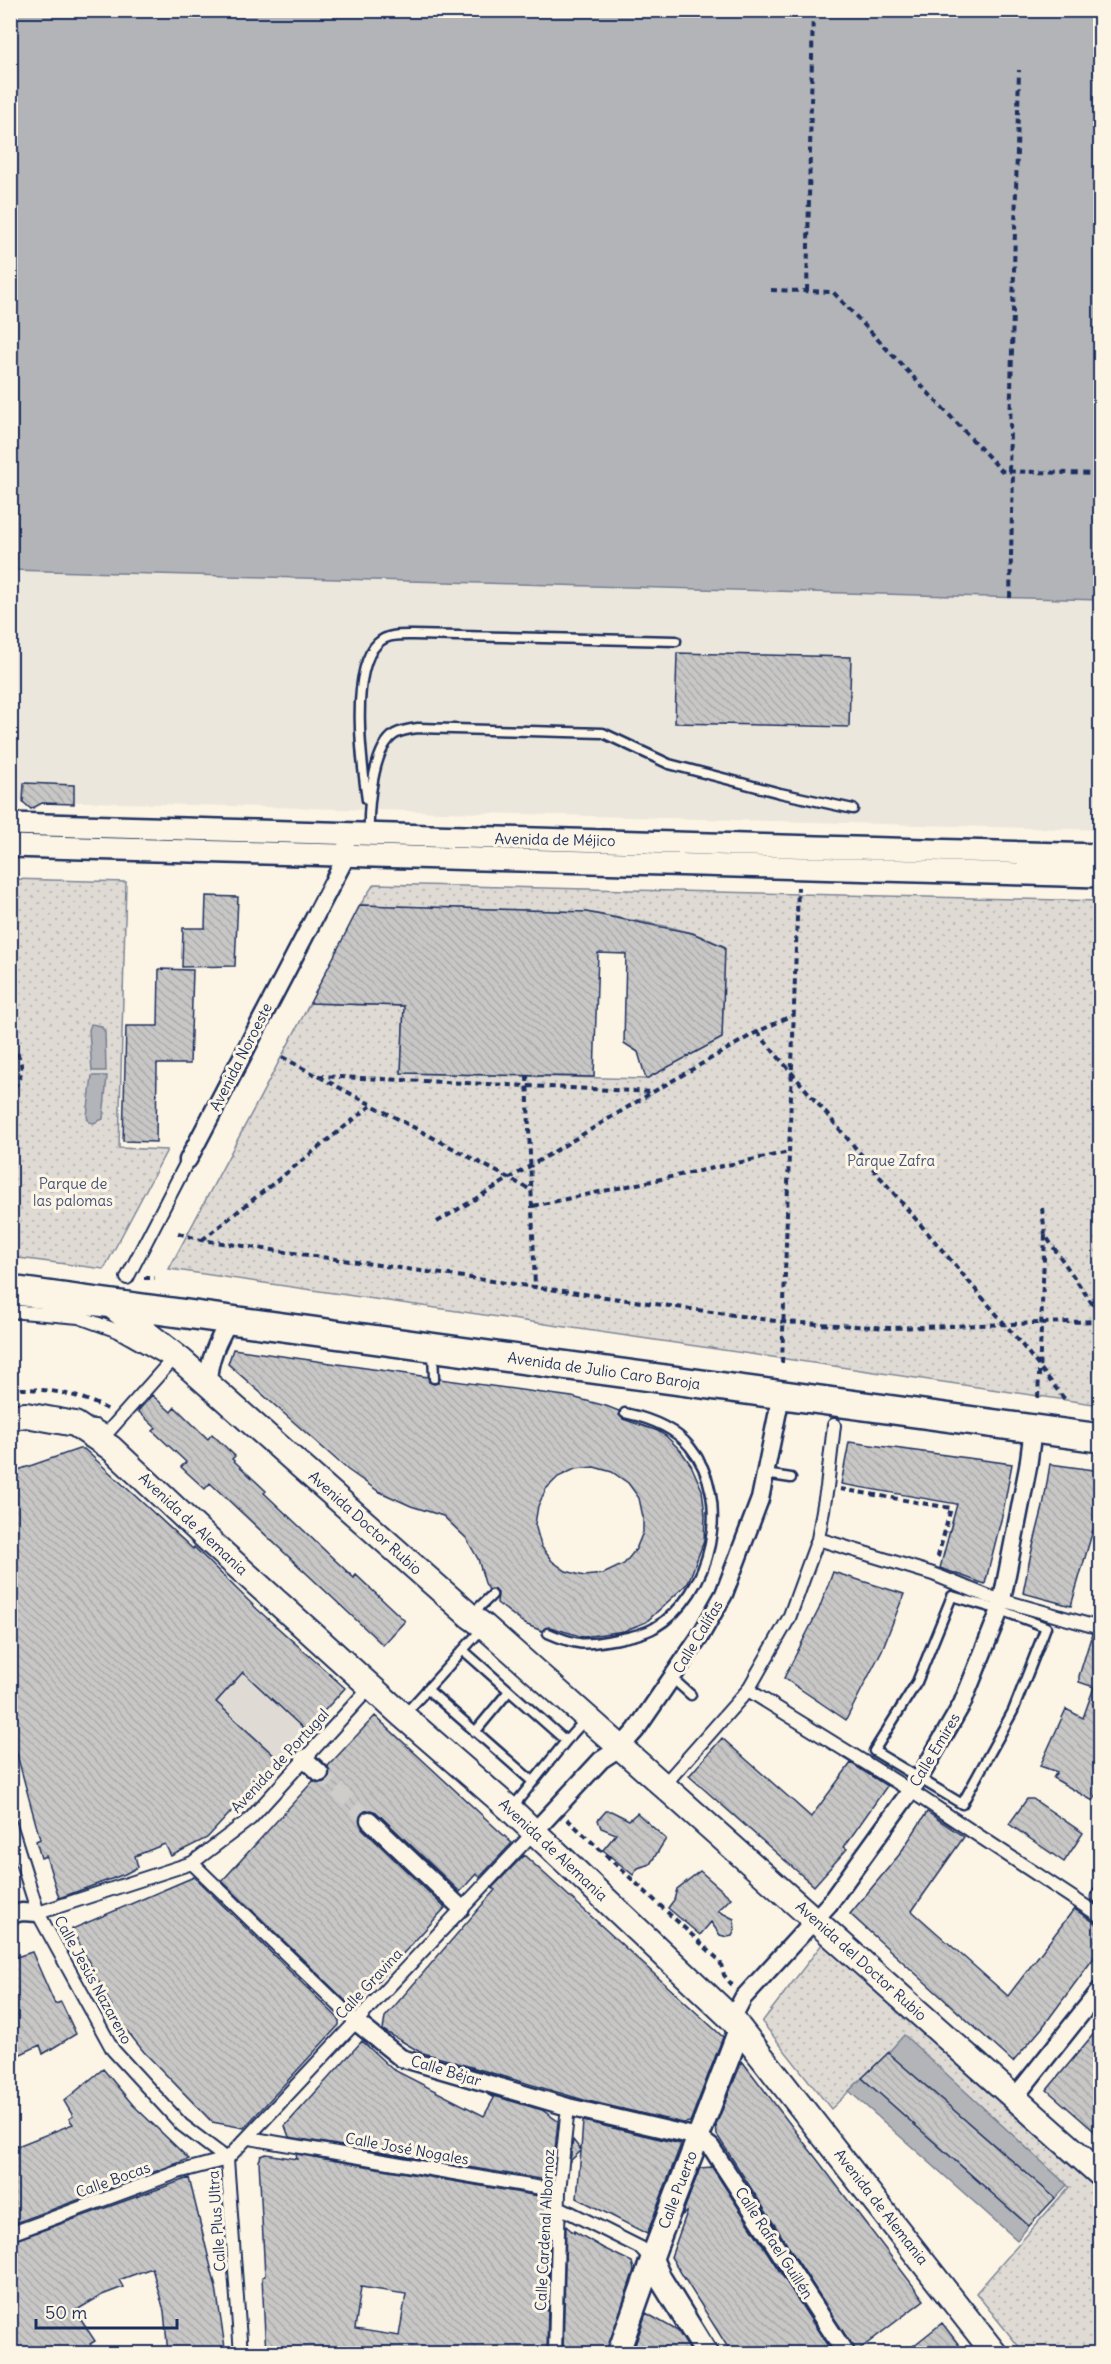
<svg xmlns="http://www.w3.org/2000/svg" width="1111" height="2364" font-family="Delius,sans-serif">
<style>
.built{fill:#ece7dc}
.grass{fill:#dfdbd4;stroke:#7d8599;stroke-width:1.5}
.park{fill:url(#park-dots);stroke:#7d8599;stroke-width:1.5}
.water{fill:#b2b4b8;stroke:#767f94;stroke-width:1.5}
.building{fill:url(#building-back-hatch);stroke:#1b2f5e;stroke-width:1.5;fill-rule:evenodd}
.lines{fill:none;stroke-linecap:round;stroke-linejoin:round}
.minor-tunnel{stroke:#cfcdca;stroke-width:16;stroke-dasharray:16 8;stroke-linecap:butt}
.service-casing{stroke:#1b2f5e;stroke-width:13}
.pedestrian-casing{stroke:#1b2f5e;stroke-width:16}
.minor-casing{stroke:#1b2f5e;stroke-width:21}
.tertiary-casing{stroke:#1b2f5e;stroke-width:26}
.secondary-casing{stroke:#1b2f5e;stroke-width:28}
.primary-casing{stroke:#1b2f5e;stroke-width:32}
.path{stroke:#1b2f5e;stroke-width:4;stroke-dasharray:6 4.5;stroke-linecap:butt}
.service{stroke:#fcf5e5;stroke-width:8}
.pedestrian{stroke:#fcf5e5;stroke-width:12}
.minor{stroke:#fcf5e5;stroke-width:16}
.tertiary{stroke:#fcf5e5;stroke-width:21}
.secondary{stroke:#fcf5e5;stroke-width:24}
.primary{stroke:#fcf5e5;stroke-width:27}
.labels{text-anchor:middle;stroke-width:6;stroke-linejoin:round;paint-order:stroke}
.street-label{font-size:15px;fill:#1b2f5e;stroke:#fcf5e5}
.park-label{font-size:15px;fill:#425176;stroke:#fcf5e5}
</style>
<defs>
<pattern id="park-dots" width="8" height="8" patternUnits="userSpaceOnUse" patternTransform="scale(1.5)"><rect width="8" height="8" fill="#dfdbd4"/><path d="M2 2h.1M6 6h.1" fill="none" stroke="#bfbcb8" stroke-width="1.8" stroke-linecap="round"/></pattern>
<pattern id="building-back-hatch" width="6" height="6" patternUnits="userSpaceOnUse" patternTransform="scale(1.5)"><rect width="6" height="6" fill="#c8c7c6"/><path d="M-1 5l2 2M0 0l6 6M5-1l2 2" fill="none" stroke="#ababac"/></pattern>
</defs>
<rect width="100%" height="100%" fill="#fcf5e5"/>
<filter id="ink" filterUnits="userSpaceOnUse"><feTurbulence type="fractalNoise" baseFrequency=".0167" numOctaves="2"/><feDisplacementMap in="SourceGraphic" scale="12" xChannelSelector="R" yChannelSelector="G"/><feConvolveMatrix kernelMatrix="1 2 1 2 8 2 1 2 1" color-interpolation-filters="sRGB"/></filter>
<g filter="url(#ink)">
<!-- built -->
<path class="built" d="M11,570l1089,30v230l-1089,-30z"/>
<!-- grass -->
<path class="grass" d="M243,1672l63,59 -27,29 -63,-58z"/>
<!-- park -->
<path class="park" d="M11,879l115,3 -7,266 48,2 -63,119 -93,-12z
M374,884l726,17v504l-931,-136 141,-266 94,3 -3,67 245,6 76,-41 2,-92 -31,-13 -28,-7 -79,-14 -226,-7z
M822,1944l278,248v161h-76l-48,-60 93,-106 -167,-147 -71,69 -69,-87z"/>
<!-- water -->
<path class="water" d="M11,10l1089,1v589l-1089,-30z
M91,1024l10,2 4,6 1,39h-14l-3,-41z
M92,1076h15l-4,43 -9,4 -5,-1 -2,-6z
M904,2035l163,150 -12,13 -167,-145z
M862,2078l167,148 -12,14 -168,-149z"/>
<!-- building -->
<path class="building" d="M677,653l174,4 -2,70 -174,-4z
M24,783l50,2v19l-32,-1 -11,6 -8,-7z
M206,896l32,1 -3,69 -53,1 1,-39h22z
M360,905l226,7 106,21 33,14 -3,91 -76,41 -8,-27 -14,-9 2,-89 -28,-1 -4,124 -193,-4 3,-67 -94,-3z
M159,969l34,1 -3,94h-33l-1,78 -33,-1 3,-115h32z
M233,1349l195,28 1,5 5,2 4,-1 2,-4 132,18 34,9 13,5v4l4,4 35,12 8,5 15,15 10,14 11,25 3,25 -1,26 -16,42 -42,39 -22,9 -41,6 -33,-10 -5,1 -3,3 -17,-7 -28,-21 1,-10 -4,-4 -5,1 -4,-7 -7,-24 -12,-21 -23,-22 -32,-10 -33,-15 -30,-21 -120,-106zM594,1467l18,5 16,11 11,15 4,19v15l-7,17 -12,15 -21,10 -19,2 -18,-5 -14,-10 -11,-15 -6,-22 3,-18 8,-17 12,-12 17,-8z
M152,1395l19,17 4,-5 33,32 4,-5 23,22 -3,3 34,32 -2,2 90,85 2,-3 49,46 -22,24 -173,-162 -5,6 -24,-22 5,-5 -33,-31 3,-3 -18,-17z
M849,1442l163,22 -9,48 -18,72 -45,-16 17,-64 -116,-20z
M79,1449h5l109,100 1,-2 63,62 88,79 -39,43 -63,-59 -27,30 63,58 -72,78 -36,18 -6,-12 -30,12 3,11 -13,7 -66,24 -13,-42 -5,2 -5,-17 4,-2 -27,-99 -2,-38 4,-231z
M1050,1464l51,7v52h-6l-24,83 -48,-13 7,-35 13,-51z
M833,1572l71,22 -22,56 -36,70 -62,-42 35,-69z
M1092,1634l9,2v152l-8,13 -40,-23 4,-6 -17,-6 26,-57 17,9 11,-31 -15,-5v-6z
M375,1716l137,127 -32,34 -4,-3 -16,18 -84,-80 -5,-2 -9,2 -3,6 3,10 83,80 -92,100 -131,-127 91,-100 9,2 6,-3 2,-5 -2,-9z
M722,1738l89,79 40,-54 36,23 -43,61 3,2 -33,37 -125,-110z
M1027,1799h6l50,34 -19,29 -55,-38z
M606,1811h5l18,9 8,-7 29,26 -16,25 -12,4 -5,7 -30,-25 13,-16 -15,-6 -3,-8z
M927,1812l37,25 -52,74 96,85 66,-87 27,18v21l-59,80 -29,34 -163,-148 49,-59z
M524,1855l199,182 -33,85 -7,1 -99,-23 -164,-48 -37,-22 2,-13 110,-127 -3,-2z
M700,1871l31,27 -13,13 16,8 1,11 -3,6 -5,1 -7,-2 -9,-13 -11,13 -32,-27 6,-8 3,-11z
M194,1877l145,142v6l-95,103 -32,-6 -68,-70 -25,-31 -47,-92z
M32,1952l23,52 6,-2 15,32 -33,20 -3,-9 -30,14v-100z
M1101,2025v112l-54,-47z
M362,2041l30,28 92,47 10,-18 -7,-4 55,16 16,11 -6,57 -6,2 -257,-43 -4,-11z
M888,2053l167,145 -26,28 -167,-148z
M742,2061l182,239 -68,52 -139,-217 -1,-10z
M103,2069l30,36 56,54 -179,66v-76l63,-25 -4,-5 4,-3 -9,-15z
M583,2121l98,23 -34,90 -70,-36 4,-47 -11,10 3,-21 8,10z
M266,2154l31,5 -1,-5 248,43 6,7 -3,150h-281l-4,-77 3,-1 -6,-115 2,-5zM361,2287l45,7 -7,42 -44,-7z
M712,2167l121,187h-101l-61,-97 16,-45 -5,3 18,-47z
M189,2178l27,110 10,66h-58l-4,-43 -12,-43 -33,12 4,7 -21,8 -27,16 20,30 -5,3 8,10h-88v-112z
M566,2226l8,7v-2l29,17 29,14 2,8 -28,84h-43z
M646,2313l32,18 14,23h-60z
M942,2323l24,31h-63z"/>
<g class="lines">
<!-- minor-tunnel -->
<path class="minor-tunnel" d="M320,1773l49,47"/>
<defs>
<path id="service" d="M367,800c-5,-36 -18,-130 11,-157 9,-9 23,-8 35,-8l263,6
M369,835c-1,-25 3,-87 26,-101 7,-4 15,-5 23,-6l185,5 66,31 111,29 73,16
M433,1351l1,27
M765,1474l26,4
M952,1596l48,14 46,17 -33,84 -51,93 -88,-53 43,-69z
M471,1615l21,-20
M548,1633c32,14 37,12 70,6 11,-2 26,-5 36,-11 58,-33 79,-129 36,-181 -15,-19 -42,-29 -65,-34
M463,1650l103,91 19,-21
M672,1678l19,17
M427,1689l106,93 -22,27
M404,1715l78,-86
M475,1732l34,-41
M533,1782l33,-41
M1100,1890l-4,7 4,3"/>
<path id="pedestrian" d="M127,1278l61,-118
M10,1311l69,6 39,14 53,30 -64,72 -12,-7
M834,1425l-7,62 -9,52 115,35 54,22 113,32
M748,1690l41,-72 29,-79
M664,1785l84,-95 163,101 189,125
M10,1824l28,89 75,137 69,75 45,34
M192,1863l163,158
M38,1913l154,-50 58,-44 121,-133
M249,2138l310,53
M227,2159l14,195
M559,2207l82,41 11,12
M10,2234l168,-62 49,-13 307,-327
M555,2354l4,-163 9,-84"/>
<path id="minor" d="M188,1160l158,-303v-11
M208,1384c0,-24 10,-44 22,-65
M304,1758l16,15
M369,1820l92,88
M534,1832l67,-72 20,-13 15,-17 63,-92 25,-44 36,-95 21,-103
M10,1915l12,-3 16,1
M732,2019l11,-21 86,-94 90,-125 43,-75 38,-94 28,-143 5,-38
M355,2021l46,37 167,49 130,30 13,10 135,207
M1015,2097l85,-107"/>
<path id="tertiary" d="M10,824l1090,31
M10,846l1090,30
M652,2260l8,18 47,76
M618,2354l38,-107 84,-219"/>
<path id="secondary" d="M107,1302l75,59 288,255 14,10 616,548
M10,1417l16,-2 49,9 36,24 103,97 189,171 107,93 222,210 263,335"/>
<path id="primary" d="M10,1290l1090,148"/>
</defs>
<!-- service casing -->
<use href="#service" class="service-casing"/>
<!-- pedestrian casing -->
<use href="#pedestrian" class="pedestrian-casing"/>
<!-- minor casing -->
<use href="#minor" class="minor-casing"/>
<!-- tertiary casing -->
<use href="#tertiary" class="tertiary-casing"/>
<!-- secondary casing -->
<use href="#secondary" class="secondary-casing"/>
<!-- primary casing -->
<use href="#primary" class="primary-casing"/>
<!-- path -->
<path class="path" d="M771,290l62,2 169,179 98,3
M807,291l6,-281
M1009,471l10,-401
M1010,598l3,-126
M757,1032l258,304 52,66
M10,1045c16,14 14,33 0,48
M282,1057l251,134
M318,1076l335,16
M527,1076l8,211
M533,1206l256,-54
M1042,1208l3,27 55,80
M437,1222l216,-130 104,-60 36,-17
M178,1233l23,7 582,82 108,6 209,-7
M202,1240l170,-135
M144,1278h11
M782,1363l16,-476
M10,1389c36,-1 69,4 100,22
M1038,1398l7,-163
M840,1489l111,19 -14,52
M567,1819l153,142 4,14 8,10"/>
<!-- service -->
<use href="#service" class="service"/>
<!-- pedestrian -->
<use href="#pedestrian" class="pedestrian"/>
<!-- minor -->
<use href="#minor" class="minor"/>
<!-- tertiary -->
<use href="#tertiary" class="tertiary"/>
<!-- secondary -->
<use href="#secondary" class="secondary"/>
<!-- primary -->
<use href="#primary" class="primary"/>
</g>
</g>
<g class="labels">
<!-- street labels -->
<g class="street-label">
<text transform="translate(555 840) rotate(1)" y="5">Avenida de Méjico</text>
<text transform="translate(241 1057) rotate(-63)" y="5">Avenida Noroeste</text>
<text transform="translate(604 1371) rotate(8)" y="5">Avenida de Julio Caro Baroja</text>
<text transform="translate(365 1523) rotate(42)" y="5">Avenida Doctor Rubio</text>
<text transform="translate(193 1524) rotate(43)" y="5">Avenida de Alemania</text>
<text transform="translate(698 1637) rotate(-59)" y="5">Calle Califas</text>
<text transform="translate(935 1750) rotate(-59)" y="5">Calle Emires</text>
<text transform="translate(280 1761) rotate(-47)" y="5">Avenida de Portugal</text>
<text transform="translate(553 1850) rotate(43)" y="5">Avenida de Alemania</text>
<text transform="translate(861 1961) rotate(42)" y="5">Avenida del Doctor Rubio</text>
<text transform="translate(93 1980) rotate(61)" y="5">Calle Jesús Nazareno</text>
<text transform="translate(369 1984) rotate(-47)" y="5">Calle Gravina</text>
<text transform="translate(446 2071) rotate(17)" y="5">Calle Béjar</text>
<text transform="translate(407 2149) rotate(10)" y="5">Calle José Nogales</text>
<text transform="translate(113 2180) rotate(-20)" y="5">Calle Bocas</text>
<text transform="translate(678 2190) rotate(-69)" y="5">Calle Puerto</text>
<text transform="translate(881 2207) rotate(52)" y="5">Avenida de Alemania</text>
<text transform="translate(217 2221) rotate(-94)" y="5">Calle Plus Ultra</text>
<text transform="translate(545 2230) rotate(-87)" y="5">Calle Cardenal Albornoz</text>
<text transform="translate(774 2243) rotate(57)" y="5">Calle Rafael Guillén</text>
</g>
<!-- park labels -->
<g class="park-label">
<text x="891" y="1166">Parque Zafra</text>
<text x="73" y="1189">Parque de<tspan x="73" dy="17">las palomas</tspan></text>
</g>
</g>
<!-- margin -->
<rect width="1111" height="2364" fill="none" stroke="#fcf5e5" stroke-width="36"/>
<rect x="18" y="18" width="1075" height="2328" fill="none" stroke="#1b2f5e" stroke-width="2" filter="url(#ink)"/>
<!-- scale -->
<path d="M36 2319v9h141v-9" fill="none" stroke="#1b2f5e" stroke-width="3"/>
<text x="45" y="2319" font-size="18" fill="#1b2f5e" stroke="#fcf5e5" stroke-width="4.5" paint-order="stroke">50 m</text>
</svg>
